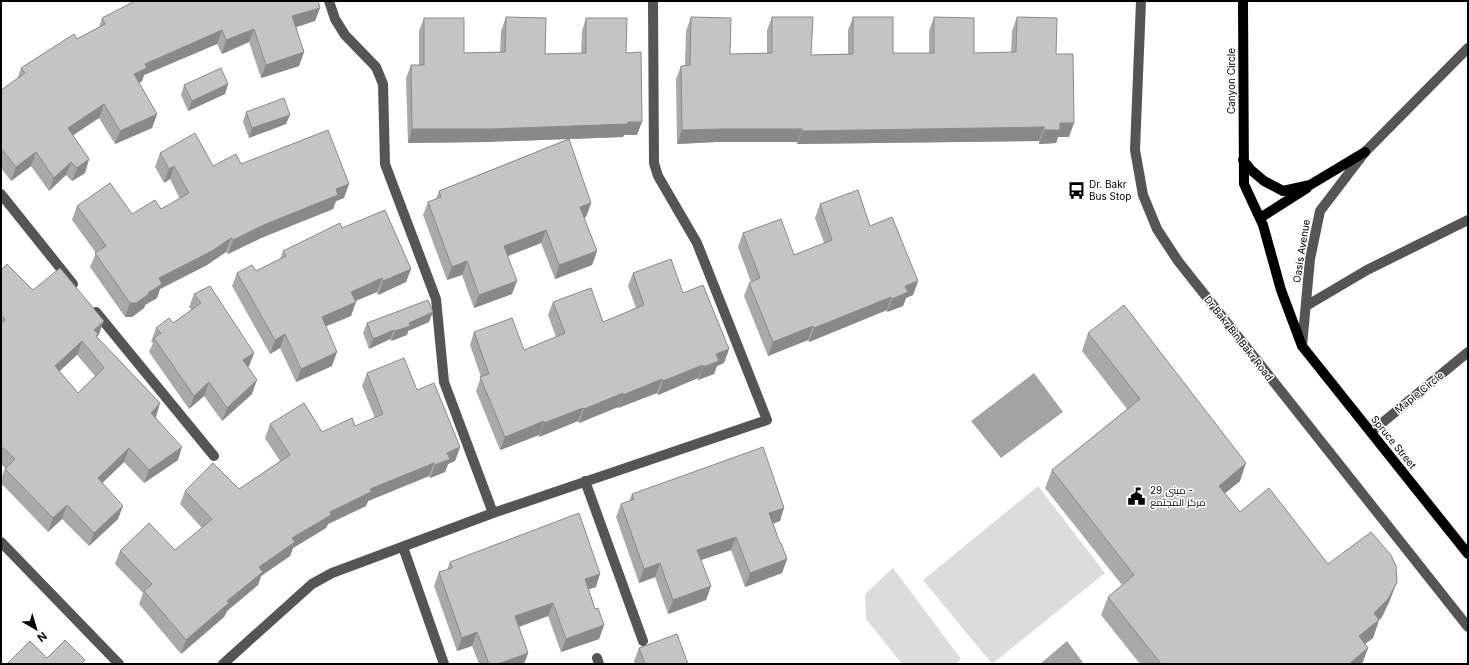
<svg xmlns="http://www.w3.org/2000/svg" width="1469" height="665" font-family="Inter,Cairo,sans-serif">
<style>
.green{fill:#dcdcdc}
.water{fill:#a3a3a3}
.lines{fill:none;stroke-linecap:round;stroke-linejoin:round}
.minor{stroke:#555;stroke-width:10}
.major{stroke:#000;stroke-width:10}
.wall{fill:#a9a9a9;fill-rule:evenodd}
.shaded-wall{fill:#898989}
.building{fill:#c4c4c4;stroke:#898989;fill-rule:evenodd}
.labels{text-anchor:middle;stroke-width:3;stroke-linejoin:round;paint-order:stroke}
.street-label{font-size:10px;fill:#000;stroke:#fff}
.poi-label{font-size:10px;fill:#000;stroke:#fff;text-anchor:start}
</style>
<rect width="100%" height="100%" fill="#fff"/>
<!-- green -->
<path class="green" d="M1038,486l67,87 -113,91 -69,-84z
M893,568l68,91 -5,5h-54l-36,-45 -1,-25z"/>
<!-- water -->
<path class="water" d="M1034,373l29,39 -62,46 -30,-37z
M1067,641l17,23h-44z"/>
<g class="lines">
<!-- minor -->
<path class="minor" d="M329,1l6,18 10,16 31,32 7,17 2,80 51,135 8,83 49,131
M1141,1l-6,149 8,45 14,34 21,32 290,366
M1,194l72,90
M1306,306l61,-36 101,-50
M96,312l118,144
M1302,346l8,-87 10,-48 45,-59 103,-104
M1371,432l97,-80
M585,481l58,160
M1,542l118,122
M403,547l41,117
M597,658l2,6
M223,664l89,-80 20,-11 161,-60 274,-93 -70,-177 -39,-67 -4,-13 -1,-162"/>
<!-- major -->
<path class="major" d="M1243,1l1,183 19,41 18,65 21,56 166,208
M1243,160l8,10 13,11 19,10 27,-6 55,-33
M1260,218l47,-30"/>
</g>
<!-- wall -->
<path class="wall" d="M320,8l-5,13 -19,6 8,25 -5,14 -38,12 -12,-36 -27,12 -5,-10 -73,31 -2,6 -3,2 18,31 -5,14 -37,16 -16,-26 -26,17 16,24 -4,14 -13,8 -6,-6 -17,16 -18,-25 -20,15 -10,-13v-78l16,-11 4,-11 78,-41 3,-9z
M506,17l39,37 36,-1 1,-22 4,-13 40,35 11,82h-13l-1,2 -54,2 22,64 -5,14h-2l13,34 -5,14 -37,14 -14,-36 -33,13 4,38 -38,14 -12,-33 -15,5 -24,-65 5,-13 8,-3 3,-8 129,-52 -82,3 -78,1 -2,-65 5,-13h8v-34l5,-13 40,35 36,-1 1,-21z
M691,17l39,37 37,-1v-23l5,-13 39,38 37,-1v-24l5,-13 40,36h36v-22l5,-14 40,36 37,-1 1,-21 5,-14 39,37 13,83h-11l-2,6 -17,1v-3l-242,3v-2h-81l-39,2 -1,-65 5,-13h4l1,-35z
M228,84l-3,10 -37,17 -7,-16 3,-10z
M246,112l40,12 -37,14 -6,-16z
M160,153l53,13 28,-2 103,34 -8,3 -3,8 -72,29 -33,16 -2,-2 -19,13 -47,24 -3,9 -12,7 -1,3 -12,9h-7l-35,-50 6,-14 -24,-33 5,-14 55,8 29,-5 19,-10 -10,-20 -6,4 -9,-16z
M820,204l50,22 48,55 -5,14 -7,3 -3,8 -16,6v-2l-78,32 -1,-2 -40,16 -24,-60 5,-13 2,-1 -13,-35 5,-14 51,22 30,-12 -9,-25z
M342,228l69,41 -5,13 -28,13 -1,-3 -22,9 -4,15 -25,10 6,40 -36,16 -16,-34 -10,6 -38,-68 5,-13 19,-2 24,-12 3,-8z
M1,270l98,64 -2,3 59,80h-1l23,43 -34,23 -20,-21 -22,21 16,36 -29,27 -27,-27 -14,13 -47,-49v-4l4,-11 -4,-4zM77,355l18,21 -17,17 -19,-22z
M633,273l50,20 46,56 -5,14 -7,3 -3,8 -16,6v-2l-40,17 -1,-2 -39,15v-1l-39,16 -1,-2 -39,16v-2l-39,15 -24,-59 5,-14 -11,-32 4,-13 50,18 32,-13 -8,-22 5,-13 50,20 33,-14 -8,-22z
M194,294l60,59 -5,13 -1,1 4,27 -30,27 -18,-25 -15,13 -40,-57 4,-9 -2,-1 5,-14 17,-5 19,-13 -3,-3z
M429,322l-21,9 -1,4 -16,6 -1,-2 -21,10 -6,-16 4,-10z
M1088,333l152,148 -15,12 15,19 150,88 -8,17 -3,3 -6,18 -8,6 3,4 -6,16h-222l-39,-49 7,-18 14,-12 -77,-97 7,-18 75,-61 -45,-58z
M367,373l50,17 43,57 -5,14 -7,3 -3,8 -15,6 -1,-2 -61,25 -2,5 -38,18 -2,4 -33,20 -3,8 -29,20 -3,9 -31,26 -3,6 -43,37 -42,-50 4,-11 -28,-29 5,-13 55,-1 27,-22 -22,-24 5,-13 54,-2 41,-28 -15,-23 5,-14 52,8 33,-6 20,-8 -13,-32z
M632,494l148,27 -7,2 7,20 7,16 -5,14 -37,14 -14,-37 -30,10 10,26 -5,14 -38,14 -13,-37 -16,6 -23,-66 5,-13 8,-3z
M450,562l146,25 -7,2 6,20 9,16 -5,14 -38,13 -13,-36 -29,11 9,26 -4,11h-45l-7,-18 -15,5 -23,-65 5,-14 8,-2z
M639,648l49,16h-53l-1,-3z"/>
<!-- shaded-wall -->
<path class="shaded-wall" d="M320,8l-5,13 -28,9 5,-14z
M254,29l-5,13 -27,12 4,-14z
M222,30l-5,14 -73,31 -2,6 -13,7 5,-14 11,-10z
M304,52l-5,14 -38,12 5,-13z
M228,84l-3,10 -37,17 4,-10z
M104,104l-5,14 -36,24 5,-14z
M157,114l-5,14 -37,16 5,-13z
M290,115l-4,9 -37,14 3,-10z
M642,122l-5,13h-13l-1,2 -137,5 -78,1 4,-14z
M1060,123h14l-5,14h-11l-2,6 -17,1 5,-14z
M1044,127l-5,14 -242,3 5,-13z
M721,129h81l-5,13h-81l-39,2 5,-14z
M36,152l-5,14 -20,15 5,-14z
M89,159l-4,14 -13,8 5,-13z
M71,162l-5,13 -17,16 5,-13z
M174,166l-4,13 -6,4 5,-14z
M349,184l-5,14 -8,3 -3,8 -72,29 -33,16 5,-14 103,-51z
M591,203l-5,14 -10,3 4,-13z
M546,230l-5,13 -41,16 4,-13z
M231,238l-5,14 -19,13 -47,24 -3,9 -12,7 -1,3 -12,9h-7l5,-14 18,-10 11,-15z
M597,251l-5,14 -37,14 4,-14z
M467,261l-5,14 -15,5 5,-13z
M411,269l-5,13 -28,13 5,-14z
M382,278l-5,14 -31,13 5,-13z
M517,281l-5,13 -38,14 5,-13z
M918,281l-5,14 -7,3 -3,8 -16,6 5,-13 13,-13z
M891,297l-4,13 -78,32 5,-14z
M356,302l-5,14 -34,14 5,-13z
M433,312l-4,10 -21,9 -1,4 -16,6 4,-10 14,-8z
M104,321l-5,13 -2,2 -4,12 1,-18z
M813,326l-5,14 -40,16 5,-14z
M394,330l-4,9 -21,10 4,-10z
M285,334l-5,14 -10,6 5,-14z
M82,341l-5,14 -27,25 5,-14z
M729,349l-5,14 -7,3 -3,8 -16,6 5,-13 13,-13z
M337,352l-5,14 -36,16 5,-13z
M254,353l-5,13 -11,7 5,-13z
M703,365l-5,13 -40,17 5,-14z
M662,379l-5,14 -39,15 5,-13z
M257,380l-5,14 -30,27 5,-13z
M209,382l-5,14 -15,13 5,-13z
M623,393l-5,14 -39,16 5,-14z
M160,403l-4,14 -10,9 5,-13z
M583,408l-5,13 -39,16 5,-14z
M544,421l-5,14 -39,15 5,-13z
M182,447l-4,13 -34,23 5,-13z
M460,447l-5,14 -7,3 -3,8 -15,6 5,-13 12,-12z
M129,448l-5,14 -31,30 5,-14z
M434,463l-5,13 -61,25 -2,5 -38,18 -2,4 -33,20 -3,8 -29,20 -3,9 -31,26 -3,6 -43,37 5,-14 41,-39 32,-34 33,-29 38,-26 40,-23z
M1246,463l-6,18 -28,23 7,-18z
M67,505l-5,14 -14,13 5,-14z
M123,506l-5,13 -29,27 5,-13z
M784,508l-4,13 -16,6 5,-14z
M736,537l-5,13 -39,13 5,-13z
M787,559l-5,14 -37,14 5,-14z
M660,563l-5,14 -16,6 5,-14z
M600,574l-4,13 -16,5 5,-13z
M1397,582l-7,18 -8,17 -4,4 1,-1 -6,18 -21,16 7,-18 15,-23z
M711,586l-5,14 -38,14 5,-14z
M553,603l-5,13 -38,14 5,-14z
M604,625l-5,14 -38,13 5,-13z
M477,632l-5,14 -15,5 5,-13z
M1368,648l-6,16h-12l1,-2z
M528,653l-4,11h-26z"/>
<!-- building -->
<path class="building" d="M135,1h183l2,7 -28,8 12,36 -38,13 -12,-36 -28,11 -4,-10 -77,34 2,4 -13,6 23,40 -37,17 -16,-27 -36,24 21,31 -12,9 -6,-6 -17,16 -18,-26 -20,15 -15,-19v-58l24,-17 -4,-5 53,-34 3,5 28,-15 -3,-6z
M506,17l40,1 -1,36 41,-1v-35h41l-1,35 15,-1 1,70h-14v2l-137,5h-79l-1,-64h13v-47h40v35l41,-1z
M691,17l40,1 -1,36 42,-1v-36h41l-2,38 42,-1v-37h40v36h41v-36l40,1v35l42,-1 1,-35 40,1 -1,36h17l1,69h-14v7h-16v-3l-242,4v-2h-81l-39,1 -1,-64 9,-1z
M221,68l7,16 -36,17 -8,-16z
M284,98l6,17 -38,13 -6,-16z
M328,130l21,54 -13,5 2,6 -72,29 -33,16 -2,-2 -19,13 -53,27 3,6 -14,9 1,1 -13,9h-6l-35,-50 11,-7 -29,-40 33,-23 22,31 23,-14 6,9 28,-16 -15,-27 -5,3 -9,-16 35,-20 18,33 23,-12 5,10z
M569,139l22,64 -11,4 17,44 -38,14 -13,-35 -42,16 13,35 -38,14 -12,-34 -15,6 -24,-65 13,-5 -2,-6z
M858,190l12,36 22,-9 26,64 -13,5 3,6 -16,7 -1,-2 -77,31 -1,-2 -40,16 -24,-59 11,-5 -17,-45 38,-14 13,36 38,-15 -12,-36z
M385,210l26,59 -28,12 -1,-3 -31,14 5,10 -34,15 15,35 -36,17 -16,-35 -10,6 -38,-67 15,-8 4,6 30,-15 -3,-5 57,-28 2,5z
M671,259l12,34 20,-8 26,64 -13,5 3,7 -16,6v-2l-40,16 -1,-2 -39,16v-2l-39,16 -1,-1 -39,15v-2l-39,16 -25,-60 9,-3 -15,-42 38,-14 12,32 41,-17 -12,-31 38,-14 12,34 41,-17 -11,-32z
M7,264l26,26 27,-22 44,53 -10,9 4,4 -2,2 64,67 -9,10 31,34 -33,23 -20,-22 -31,30 25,28 -29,27 -27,-28 -14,13 -48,-49 10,-10 -14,-13v-122l4,-4 -4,-5v-45zM82,341l22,27 -26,25 -23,-27z
M210,286l44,67 -11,7 14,20 -30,28 -18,-26 -15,14 -40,-58 7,-5 -5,-5 13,-10 4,5 28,-20 -7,-9z
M428,300l5,12 -24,11 1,3 -15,5 -1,-1 -21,9 -6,-16z
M1124,305l122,158 -27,23 21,26 29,-24 59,76 43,-32 20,23 5,11 1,16 -9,17 -14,14 5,7 -20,16 9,12 -17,14 1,2h-95l-1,-1 -1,1h-94l-53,-67 26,-22 -82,-105 88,-71 -52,-66z
M404,358l13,32 17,-7 26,64 -13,6 3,6 -15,6 -1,-2 -64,26 1,3 -41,20 1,3 -39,23 3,4 -36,25 4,5 -36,29 2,2 -43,37 -42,-49 8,-7 -32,-33 29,-28 26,27 37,-31 -27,-28 28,-28 26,26 51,-34 -20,-31 34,-21 18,29 30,-14 3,8 28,-12 -16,-41z
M763,447l21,61 -15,5 11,30h1l6,16 -37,14 -14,-36 -39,13 14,36 -38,14 -13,-37 -16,6 -23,-65 13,-5 -2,-5z
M579,513l21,61 -15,5 10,30 3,-1 6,17 -38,14 -13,-36 -38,13 13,37 -30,11h-9l-12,-32 -15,6 -23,-66 13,-4 -2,-6z
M677,634l11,30h-43l-6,-16z
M65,640l20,20 -4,4h-74l23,-23 17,17z"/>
<!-- icons -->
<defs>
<symbol id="bus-bare" viewBox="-9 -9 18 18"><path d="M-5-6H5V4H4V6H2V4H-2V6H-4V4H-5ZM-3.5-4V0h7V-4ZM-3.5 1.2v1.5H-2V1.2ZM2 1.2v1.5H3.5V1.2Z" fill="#000" stroke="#fff" stroke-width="2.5" paint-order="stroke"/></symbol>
<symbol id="civic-bare" viewBox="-9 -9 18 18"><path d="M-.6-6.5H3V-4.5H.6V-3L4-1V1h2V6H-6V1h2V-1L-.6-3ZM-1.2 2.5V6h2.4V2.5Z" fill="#000" stroke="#fff" stroke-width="2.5" paint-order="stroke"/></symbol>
</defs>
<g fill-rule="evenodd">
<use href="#bus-bare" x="1064" y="178" width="25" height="25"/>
<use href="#civic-bare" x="1124" y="484" width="25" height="25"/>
</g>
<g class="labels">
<!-- street labels -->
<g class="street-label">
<text transform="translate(1231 81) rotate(-90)" y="4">Canyon Circle</text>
<text transform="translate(1301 251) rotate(-81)" y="4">Oasis Avenue</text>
<text transform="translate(1239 338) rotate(52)" y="4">Dr Bakr Bin Bakr Road</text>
<text transform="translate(1419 392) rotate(-39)" y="4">Maple Circle</text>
<text transform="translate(1394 442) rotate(51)" y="4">Spruce Street</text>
</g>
<!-- poi labels -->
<g class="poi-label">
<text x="1089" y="188">Dr. Bakr<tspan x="1089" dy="12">Bus Stop</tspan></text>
<text x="1150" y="494">مبنى 29 -<tspan x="1150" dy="12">مركز المجتمع</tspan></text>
</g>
</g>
<!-- border -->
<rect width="1469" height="665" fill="none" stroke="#000000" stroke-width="4"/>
<!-- north arrow -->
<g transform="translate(36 629) rotate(142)" stroke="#ffffff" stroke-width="3" paint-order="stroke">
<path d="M0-3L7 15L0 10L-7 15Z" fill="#000000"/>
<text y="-6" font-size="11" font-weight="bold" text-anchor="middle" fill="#000000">N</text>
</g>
</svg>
